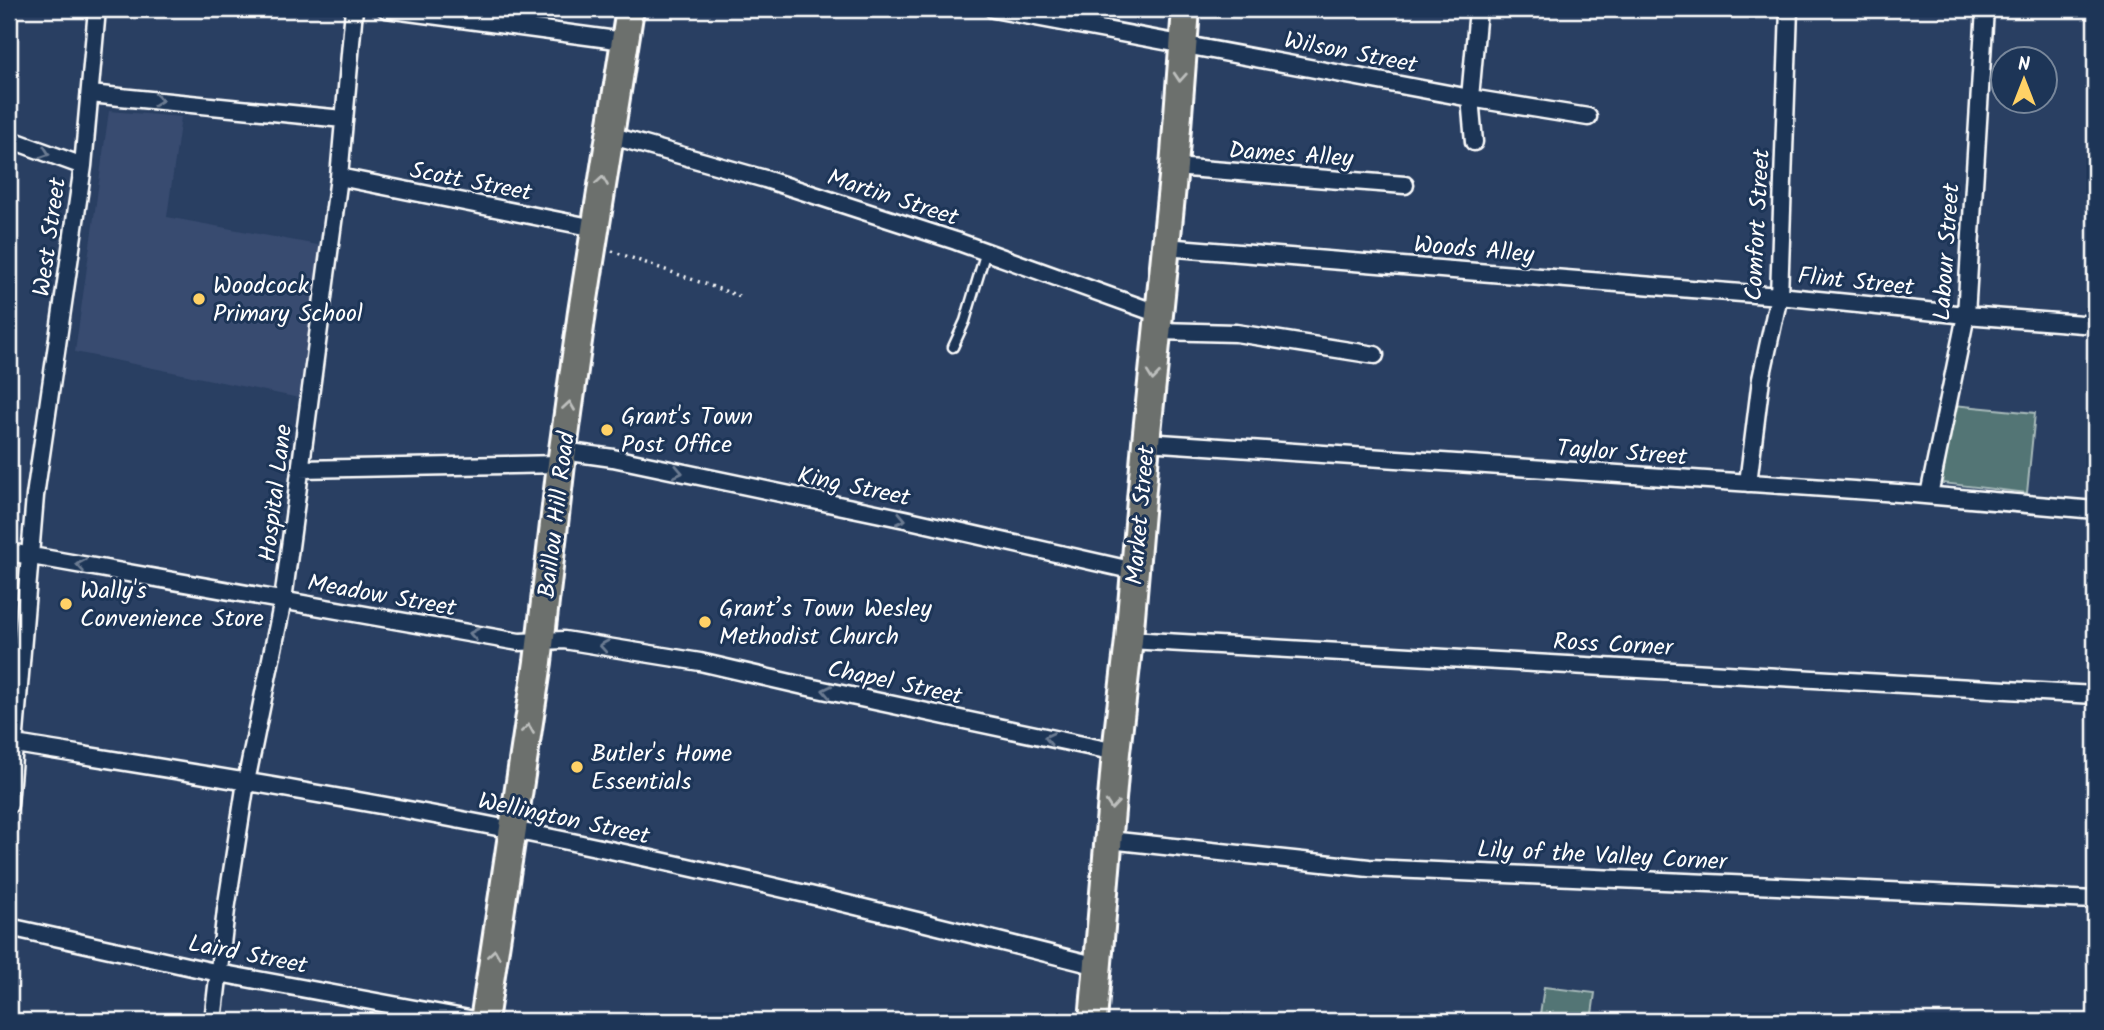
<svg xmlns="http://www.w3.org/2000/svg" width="2104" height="1030" font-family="Kalam,sans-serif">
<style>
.built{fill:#384b70}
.green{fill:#527575;stroke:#a8baba;stroke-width:2}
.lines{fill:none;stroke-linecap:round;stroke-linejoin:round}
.service-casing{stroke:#fff;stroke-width:13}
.minor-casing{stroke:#fff;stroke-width:21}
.primary-casing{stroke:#fff;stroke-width:32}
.path{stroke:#fff;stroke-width:3.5;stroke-dasharray:2 5;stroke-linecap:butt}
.service{stroke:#1d3557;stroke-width:8}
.minor{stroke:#1d3557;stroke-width:16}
.primary{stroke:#6c706d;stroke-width:26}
.oneway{stroke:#bdbfbd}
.oneway2{stroke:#6c7c92}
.poi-dot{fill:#ffd166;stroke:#1d3557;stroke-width:2.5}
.labels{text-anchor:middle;stroke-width:6;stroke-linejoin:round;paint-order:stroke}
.street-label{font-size:24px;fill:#fff;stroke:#1d3557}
.poi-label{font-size:24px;fill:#fff;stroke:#1d3557;text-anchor:start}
</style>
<rect width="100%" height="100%" fill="#293f62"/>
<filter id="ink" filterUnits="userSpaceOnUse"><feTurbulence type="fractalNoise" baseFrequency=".0143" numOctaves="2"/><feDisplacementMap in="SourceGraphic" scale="14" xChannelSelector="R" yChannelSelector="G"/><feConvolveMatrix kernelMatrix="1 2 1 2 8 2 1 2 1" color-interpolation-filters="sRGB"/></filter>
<g filter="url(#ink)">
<!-- built -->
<path class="built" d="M109,111l72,6 -14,100 156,29 -24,152 -224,-46z"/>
<!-- green -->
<path class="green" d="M1953,405l82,8 -8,80 -85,-10z
M1544,987l51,6 -4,28h-52z"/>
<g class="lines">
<defs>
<path id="service" d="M953,347l12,-26 21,-70"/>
<path id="minor" d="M386,9l238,32
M993,9l477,89 118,19
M90,94l253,25
M609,135l156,44 191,62 203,73
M9,139l74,27
M1474,142l-4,-44 8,-89
M1174,167l231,18
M339,177l256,51
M1165,247l614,49 187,19 129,10
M1158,331l78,2 139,22
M1146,442l767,52 182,16
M563,451l50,7 292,61 230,52
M300,469l261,-5
M1748,483l13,-104 18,-83 10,-287
M1929,495l37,-180 19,-306
M9,552l510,90 45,-2 136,22 104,24 312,66
M1129,640l966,55
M15,744c166,27 333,53 498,86 197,39 391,87 585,136
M9,805l26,-309 48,-330 14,-157
M1109,840l260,28 726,32
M9,927l210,46 261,48
M213,1021l13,-111 20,-128 37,-182 56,-423 15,-168"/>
<path id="primary" d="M484,1021l54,-359 23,-198 21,-152 48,-303
M1093,1021l23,-269 13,-112 17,-198 28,-275 12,-158"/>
</defs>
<!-- service casing -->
<use href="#service" class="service-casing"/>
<!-- minor casing -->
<use href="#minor" class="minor-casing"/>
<!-- primary casing -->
<use href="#primary" class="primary-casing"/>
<!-- path -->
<path class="path" d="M612,251l127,45"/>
<!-- service -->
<use href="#service" class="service"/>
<!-- minor -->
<use href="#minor" class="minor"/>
<!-- primary -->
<use href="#primary" class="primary"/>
</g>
<!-- one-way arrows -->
<defs><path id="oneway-chevron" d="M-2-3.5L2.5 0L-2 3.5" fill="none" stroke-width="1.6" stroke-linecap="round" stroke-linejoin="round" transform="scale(1.75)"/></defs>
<g class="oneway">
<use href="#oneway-chevron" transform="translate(1180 77) rotate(94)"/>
<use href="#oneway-chevron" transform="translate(602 181) rotate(-81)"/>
<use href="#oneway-chevron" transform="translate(1153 376) rotate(96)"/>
<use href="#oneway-chevron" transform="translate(569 406) rotate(-82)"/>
<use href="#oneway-chevron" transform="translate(528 729) rotate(-81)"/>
<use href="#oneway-chevron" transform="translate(1112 805) rotate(95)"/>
<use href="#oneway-chevron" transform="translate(494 954) rotate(-81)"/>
</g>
<g class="oneway2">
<use href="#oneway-chevron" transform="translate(158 100) rotate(6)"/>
<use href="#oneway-chevron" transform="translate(45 153) rotate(19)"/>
<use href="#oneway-chevron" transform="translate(678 472) rotate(12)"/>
<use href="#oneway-chevron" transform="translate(901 519) rotate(12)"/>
<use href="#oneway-chevron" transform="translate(81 565) rotate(-170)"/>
<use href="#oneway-chevron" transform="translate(474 634) rotate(-170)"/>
<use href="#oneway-chevron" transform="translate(604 646) rotate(-171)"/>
<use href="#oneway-chevron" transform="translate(827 691) rotate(-168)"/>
<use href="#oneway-chevron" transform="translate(1049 738) rotate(-168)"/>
</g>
</g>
<!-- markers -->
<g class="poi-dot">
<circle cx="199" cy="299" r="7"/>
<circle cx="607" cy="430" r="7"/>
<circle cx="66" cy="604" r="7"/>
<circle cx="705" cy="622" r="7"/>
<circle cx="577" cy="767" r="7"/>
</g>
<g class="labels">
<!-- street labels -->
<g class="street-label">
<text transform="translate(1351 52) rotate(11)" y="8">Wilson Street</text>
<text transform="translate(1291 154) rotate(4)" y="8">Dames Alley</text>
<text transform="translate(471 181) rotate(11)" y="8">Scott Street</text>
<text transform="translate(893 197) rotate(18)" y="8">Martin Street</text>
<text transform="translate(1757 225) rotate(-87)" y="8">Comfort Street</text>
<text transform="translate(49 237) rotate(-82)" y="8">West Street</text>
<text transform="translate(1474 249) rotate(5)" y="8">Woods Alley</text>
<text transform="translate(1946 252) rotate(-86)" y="8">Labour Street</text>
<text transform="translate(1856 281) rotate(6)" y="8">Flint Street</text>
<text transform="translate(1622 452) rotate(4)" y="8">Taylor Street</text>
<text transform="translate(854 486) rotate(12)" y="8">King Street</text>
<text transform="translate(275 493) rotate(-83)" y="8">Hospital Lane</text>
<text transform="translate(556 515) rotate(-83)" y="8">Baillou Hill Road</text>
<text transform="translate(1140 515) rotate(-85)" y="8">Market Street</text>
<text transform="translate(382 595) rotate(10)" y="8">Meadow Street</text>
<text transform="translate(1613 644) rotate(3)" y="8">Ross Corner</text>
<text transform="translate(895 682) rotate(12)" y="8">Chapel Street</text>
<text transform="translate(564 818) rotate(12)" y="8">Wellington Street</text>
<text transform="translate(1602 855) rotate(3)" y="8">Lily of the Valley Corner</text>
<text transform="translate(248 954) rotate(11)" y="8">Laird Street</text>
</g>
<!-- poi labels -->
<g class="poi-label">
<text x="213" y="293">Woodcock<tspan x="213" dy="28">Primary School</tspan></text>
<text x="621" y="424">Grant's Town<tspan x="621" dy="28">Post Office</tspan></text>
<text x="80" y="598">Wally's<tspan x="80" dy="28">Convenience Store</tspan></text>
<text x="719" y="616">Grant’s Town Wesley<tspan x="719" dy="28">Methodist Church</tspan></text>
<text x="591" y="761">Butler's Home<tspan x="591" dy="28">Essentials</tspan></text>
</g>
</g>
<!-- margin -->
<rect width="2104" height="1030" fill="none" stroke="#1d3557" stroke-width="35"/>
<rect x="18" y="18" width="2069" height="995" fill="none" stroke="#fff" stroke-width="2.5" filter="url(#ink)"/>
<!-- north arrow -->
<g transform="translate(2024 80)"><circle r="33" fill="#1d3557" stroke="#77869a" stroke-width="2"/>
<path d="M0-5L12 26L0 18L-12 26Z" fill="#ffd166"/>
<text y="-10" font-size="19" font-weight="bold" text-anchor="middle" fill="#ffffff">N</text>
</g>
</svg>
